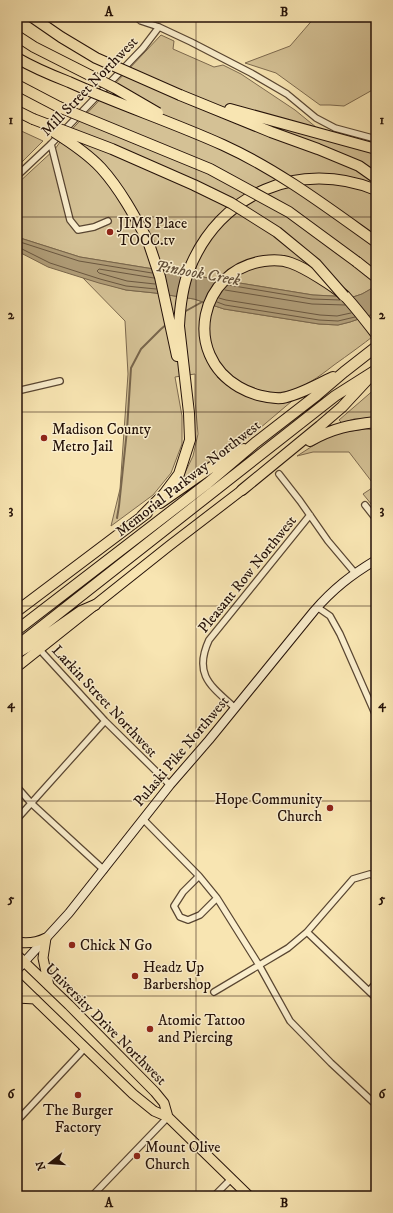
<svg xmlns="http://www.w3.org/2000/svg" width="393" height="1213" font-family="'IM FELL DW Pica',serif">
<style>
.green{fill:#d4c195;stroke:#7c694e}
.water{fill:#b09d78;stroke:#78654b}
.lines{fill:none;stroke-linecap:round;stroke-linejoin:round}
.shore{stroke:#6a5740;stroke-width:1}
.stream{stroke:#78654b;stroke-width:2}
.minor-casing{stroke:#594632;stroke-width:8}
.secondary-casing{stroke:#241108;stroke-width:10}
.primary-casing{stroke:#241108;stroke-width:11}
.trunk-casing{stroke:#241108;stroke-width:11}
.motorway-casing{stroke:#241108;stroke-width:12}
.minor{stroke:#faeecd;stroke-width:5.5}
.secondary{stroke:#faeecd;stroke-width:8}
.primary{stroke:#f8e5b2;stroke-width:9}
.trunk{stroke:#f8e5b2;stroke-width:9}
.motorway{stroke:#f8e5b2;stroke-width:10}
.motorway-bridge-casing{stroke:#241108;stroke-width:12;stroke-linecap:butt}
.motorway-bridge{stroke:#f8e5b2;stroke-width:10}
.grid{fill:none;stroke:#241108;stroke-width:1;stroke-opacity:0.55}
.poi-dot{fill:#8f2418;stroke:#faeecd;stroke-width:1.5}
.labels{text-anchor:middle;stroke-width:3;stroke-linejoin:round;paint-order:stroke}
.street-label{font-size:15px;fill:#241108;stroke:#faeecd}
.poi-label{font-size:15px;fill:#241108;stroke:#faeecd;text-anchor:start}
.water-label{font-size:16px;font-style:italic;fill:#63503a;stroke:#faeecd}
.neatline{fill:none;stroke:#241108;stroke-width:1.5}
.grid-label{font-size:13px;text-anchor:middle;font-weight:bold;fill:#241108}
</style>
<rect width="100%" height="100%" fill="#f8e5b2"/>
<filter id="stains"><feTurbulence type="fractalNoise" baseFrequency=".005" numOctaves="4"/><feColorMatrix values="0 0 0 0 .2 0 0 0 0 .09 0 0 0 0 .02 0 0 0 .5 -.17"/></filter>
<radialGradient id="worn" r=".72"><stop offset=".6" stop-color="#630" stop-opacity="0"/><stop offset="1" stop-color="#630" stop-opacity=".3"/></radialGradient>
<!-- green -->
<path class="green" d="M315,17h61v71l-32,18 -14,-1h-10l-44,-32 -31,-10 45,-17z
M161,35l13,6 -1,8 41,18 9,-2 18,9 54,36 38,31 43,13v132l-14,8 -9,3 -40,-2 -233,-38 -63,-20v-53l38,-35 5,-7z
M17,129l26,12 -26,26z
M82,277l44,13 29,3 39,6 30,10 95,15 19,1 12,-3 26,-9v21c-14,11 -28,21 -42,31 -33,26 -57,39 -97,15 -4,-2 -8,-7 -11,-10l-9,7c16,15 37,25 59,26 6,1 11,-1 16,-2l-39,33 -71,45 11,-23 5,-22 -3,-34v-26l-20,3 7,39v28l-11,29 -18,22 -42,31 9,-37 8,-115 -3,-53z
M376,388v30l-22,1 -12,4 -3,-3z
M365,429l11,1v80l-13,-16 12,-8 -26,-34h-36l-16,4 28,-18 19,-6z"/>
<!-- water -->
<path class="water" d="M17,237l63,20 233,38 40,2 9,-3 14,-8v27l-26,9 -12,3 -19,-1 -95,-15 -30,-10 -39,-6 -29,-3 -27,-7 -51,-16 -31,-16z"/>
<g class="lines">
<!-- shore -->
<path class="shore" d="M17,241l62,20 73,12
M17,247l3,1 30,15 50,16 26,7 30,3
M154,278l-55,-9 -2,2 2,2 28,8 28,3
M228,285l84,14 28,1
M225,290l87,14 33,1
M219,298l7,2 94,15 17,1 14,-3
M217,302l8,3 94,15 19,1 17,-4"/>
<!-- stream -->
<path class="stream" d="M184,312l18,-10
M117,518l2,-12 8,-76 4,-62 10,-19 20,-20 6,-5"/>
<defs>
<path id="minor" d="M136,17l5,4 18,6 32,15 60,31 36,21 29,24 19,10 41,11
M51,144l19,76 8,10 16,-3 14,-6
M17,176l34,-32 92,-96 16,-21
M17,391l43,-10
M279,474l21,27 28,40 27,32
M365,505l11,14
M317,607l13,9 10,18 36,82
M40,650l65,71 65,64
M235,708c-24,-22 -42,-33 -26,-68l101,-125
M17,787l14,16 73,67
M17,819l88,-98
M143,819l56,57 18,22 42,67 31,56 41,42 43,40h2
M199,876l-16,16 -9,14 6,11 8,3 12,-5 17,-17
M307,932l69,66
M369,991l7,-8
M214,992l74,-44 19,-16 46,-53 17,-5 6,3
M17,1121l68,-73
M92,1196l76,-79
M214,1196l17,-17"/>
<path id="secondary" d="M17,970l52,-57 101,-128 39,-45 105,-129c19,-22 37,-36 62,-51"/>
<path id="primary" d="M17,667l152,-121 73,-56"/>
<path id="trunk" d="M46,938l-3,20 6,28
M17,942c11,2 19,1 29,-4
M17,955l52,50 86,87 9,11 4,14
M17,982l116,112 21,17 14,6 81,79
M17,998l18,1"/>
<path id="motorway" d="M17,85l42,22
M180,95l91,37 47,17 41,17 17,12
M230,109l146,40
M17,111l16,8
M148,241l12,36 17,79
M357,262l19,15
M333,377c-16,7 -33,18 -51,21 -14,1 -31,-4 -43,-11 -57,-33 -40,-117 25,-126 8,-1 19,-1 27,2 14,5 43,23 54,33 11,12 21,25 31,38
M310,441c23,-13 40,-16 66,-19
M242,490l78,-64 22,-19 26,-28
M160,503l69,-48 15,-6
M142,516l22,-22 15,-20 11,-34 -1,-27 -10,-87c1,-19 3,-38 10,-56 30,-77 111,-111 187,-80
M17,611l130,-98
M17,630l191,-147 47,-40 62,-48 27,-23 32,-25
M17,646l318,-250 41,-26
M17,653l21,-12 43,-30 14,-6"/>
</defs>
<!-- minor casing -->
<use href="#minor" class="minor-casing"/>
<!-- secondary casing -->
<use href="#secondary" class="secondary-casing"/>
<!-- primary casing -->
<use href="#primary" class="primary-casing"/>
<!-- trunk casing -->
<use href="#trunk" class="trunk-casing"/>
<!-- motorway casing -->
<use href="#motorway" class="motorway-casing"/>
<!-- minor -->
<use href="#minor" class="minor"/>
<!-- secondary -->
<use href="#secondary" class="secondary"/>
<!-- primary -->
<use href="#primary" class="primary"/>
<!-- trunk -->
<use href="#trunk" class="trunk"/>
<!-- motorway -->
<use href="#motorway" class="motorway"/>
<defs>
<path id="motorway-bridge" d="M32,17l29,20 35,21 84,37
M17,36l17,11 81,41 43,25
M17,58c17,10 34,17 52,24 51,23 103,40 154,63 55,25 104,62 153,97
M59,107l151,62 79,43 68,50
M33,119l79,30 82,36 37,18 46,29 39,32 28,32
M54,132c16,10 33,21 47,36 19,21 33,47 47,73"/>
</defs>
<!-- motorway-bridge casing -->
<use href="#motorway-bridge" class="motorway-bridge-casing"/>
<!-- motorway-bridge -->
<use href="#motorway-bridge" class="motorway-bridge"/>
</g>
<!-- grid -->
<path class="grid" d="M196,17v1179M17,217h359M17,412h359M17,606h359M17,801h359M17,996h359"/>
<!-- markers -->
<g class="poi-dot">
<circle cx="110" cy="232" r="4"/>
<circle cx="44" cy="438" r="4"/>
<circle cx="330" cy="808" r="4"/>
<circle cx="72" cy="945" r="4"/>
<circle cx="135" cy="976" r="4"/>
<circle cx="150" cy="1029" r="4"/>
<circle cx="78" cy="1095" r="4"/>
<circle cx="137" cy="1156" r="4"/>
</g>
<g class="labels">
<!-- street labels -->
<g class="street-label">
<text transform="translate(89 86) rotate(-46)" y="5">Mill Street Northwest</text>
<text transform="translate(188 478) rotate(-38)" y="5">Memorial Parkway Northwest</text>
<text transform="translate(247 574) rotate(-51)" y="5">Pleasant Row Northwest</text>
<text transform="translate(105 701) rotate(47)" y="5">Larkin Street Northwest</text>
<text transform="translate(181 751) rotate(-50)" y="5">Pulaski Pike Northwest</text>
<text transform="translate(106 1024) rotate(45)" y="5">University Drive Northwest</text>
</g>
<!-- poi labels -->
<g class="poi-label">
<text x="118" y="228">JIMS Place<tspan x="118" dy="17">TOCC.tv</tspan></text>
<text x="52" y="434">Madison County<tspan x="52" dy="17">Metro Jail</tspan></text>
<text x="322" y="804" text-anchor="end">Hope Community<tspan x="322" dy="17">Church</tspan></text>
<text x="80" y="950">Chick N Go</text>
<text x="143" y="972">Headz Up<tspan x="143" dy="17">Barbershop</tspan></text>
<text x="158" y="1025">Atomic Tattoo<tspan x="158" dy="17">and Piercing</tspan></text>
<text x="78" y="1115" text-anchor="middle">The Burger<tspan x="78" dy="17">Factory</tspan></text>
<text x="145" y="1152">Mount Olive<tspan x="145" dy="17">Church</tspan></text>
</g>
<!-- water labels -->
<g class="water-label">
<text transform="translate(198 272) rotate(10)" y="6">Pinhook Creek</text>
</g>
</g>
<!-- margin -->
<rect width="393" height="1213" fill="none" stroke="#f8e5b2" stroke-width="44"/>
<!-- north arrow -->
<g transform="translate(50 1163) rotate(253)" stroke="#faeecd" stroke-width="3" paint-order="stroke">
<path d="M0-3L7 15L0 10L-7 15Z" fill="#241108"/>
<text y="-6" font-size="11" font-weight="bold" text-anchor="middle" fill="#241108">N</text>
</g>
<rect x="22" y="22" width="349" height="1169" class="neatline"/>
<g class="grid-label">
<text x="109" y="16">A</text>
<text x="284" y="16">B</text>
<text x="11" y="124">1</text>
<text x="382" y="124">1</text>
<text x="11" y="319">2</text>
<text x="382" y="319">2</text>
<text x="11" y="514">3</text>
<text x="382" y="514">3</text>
<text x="11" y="708">4</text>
<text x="382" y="708">4</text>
<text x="11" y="903">5</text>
<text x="382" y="903">5</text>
<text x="11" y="1098">6</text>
<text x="382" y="1098">6</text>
<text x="109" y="1207">A</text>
<text x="284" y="1207">B</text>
</g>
<rect width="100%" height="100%" filter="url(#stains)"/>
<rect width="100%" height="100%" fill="url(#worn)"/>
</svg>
